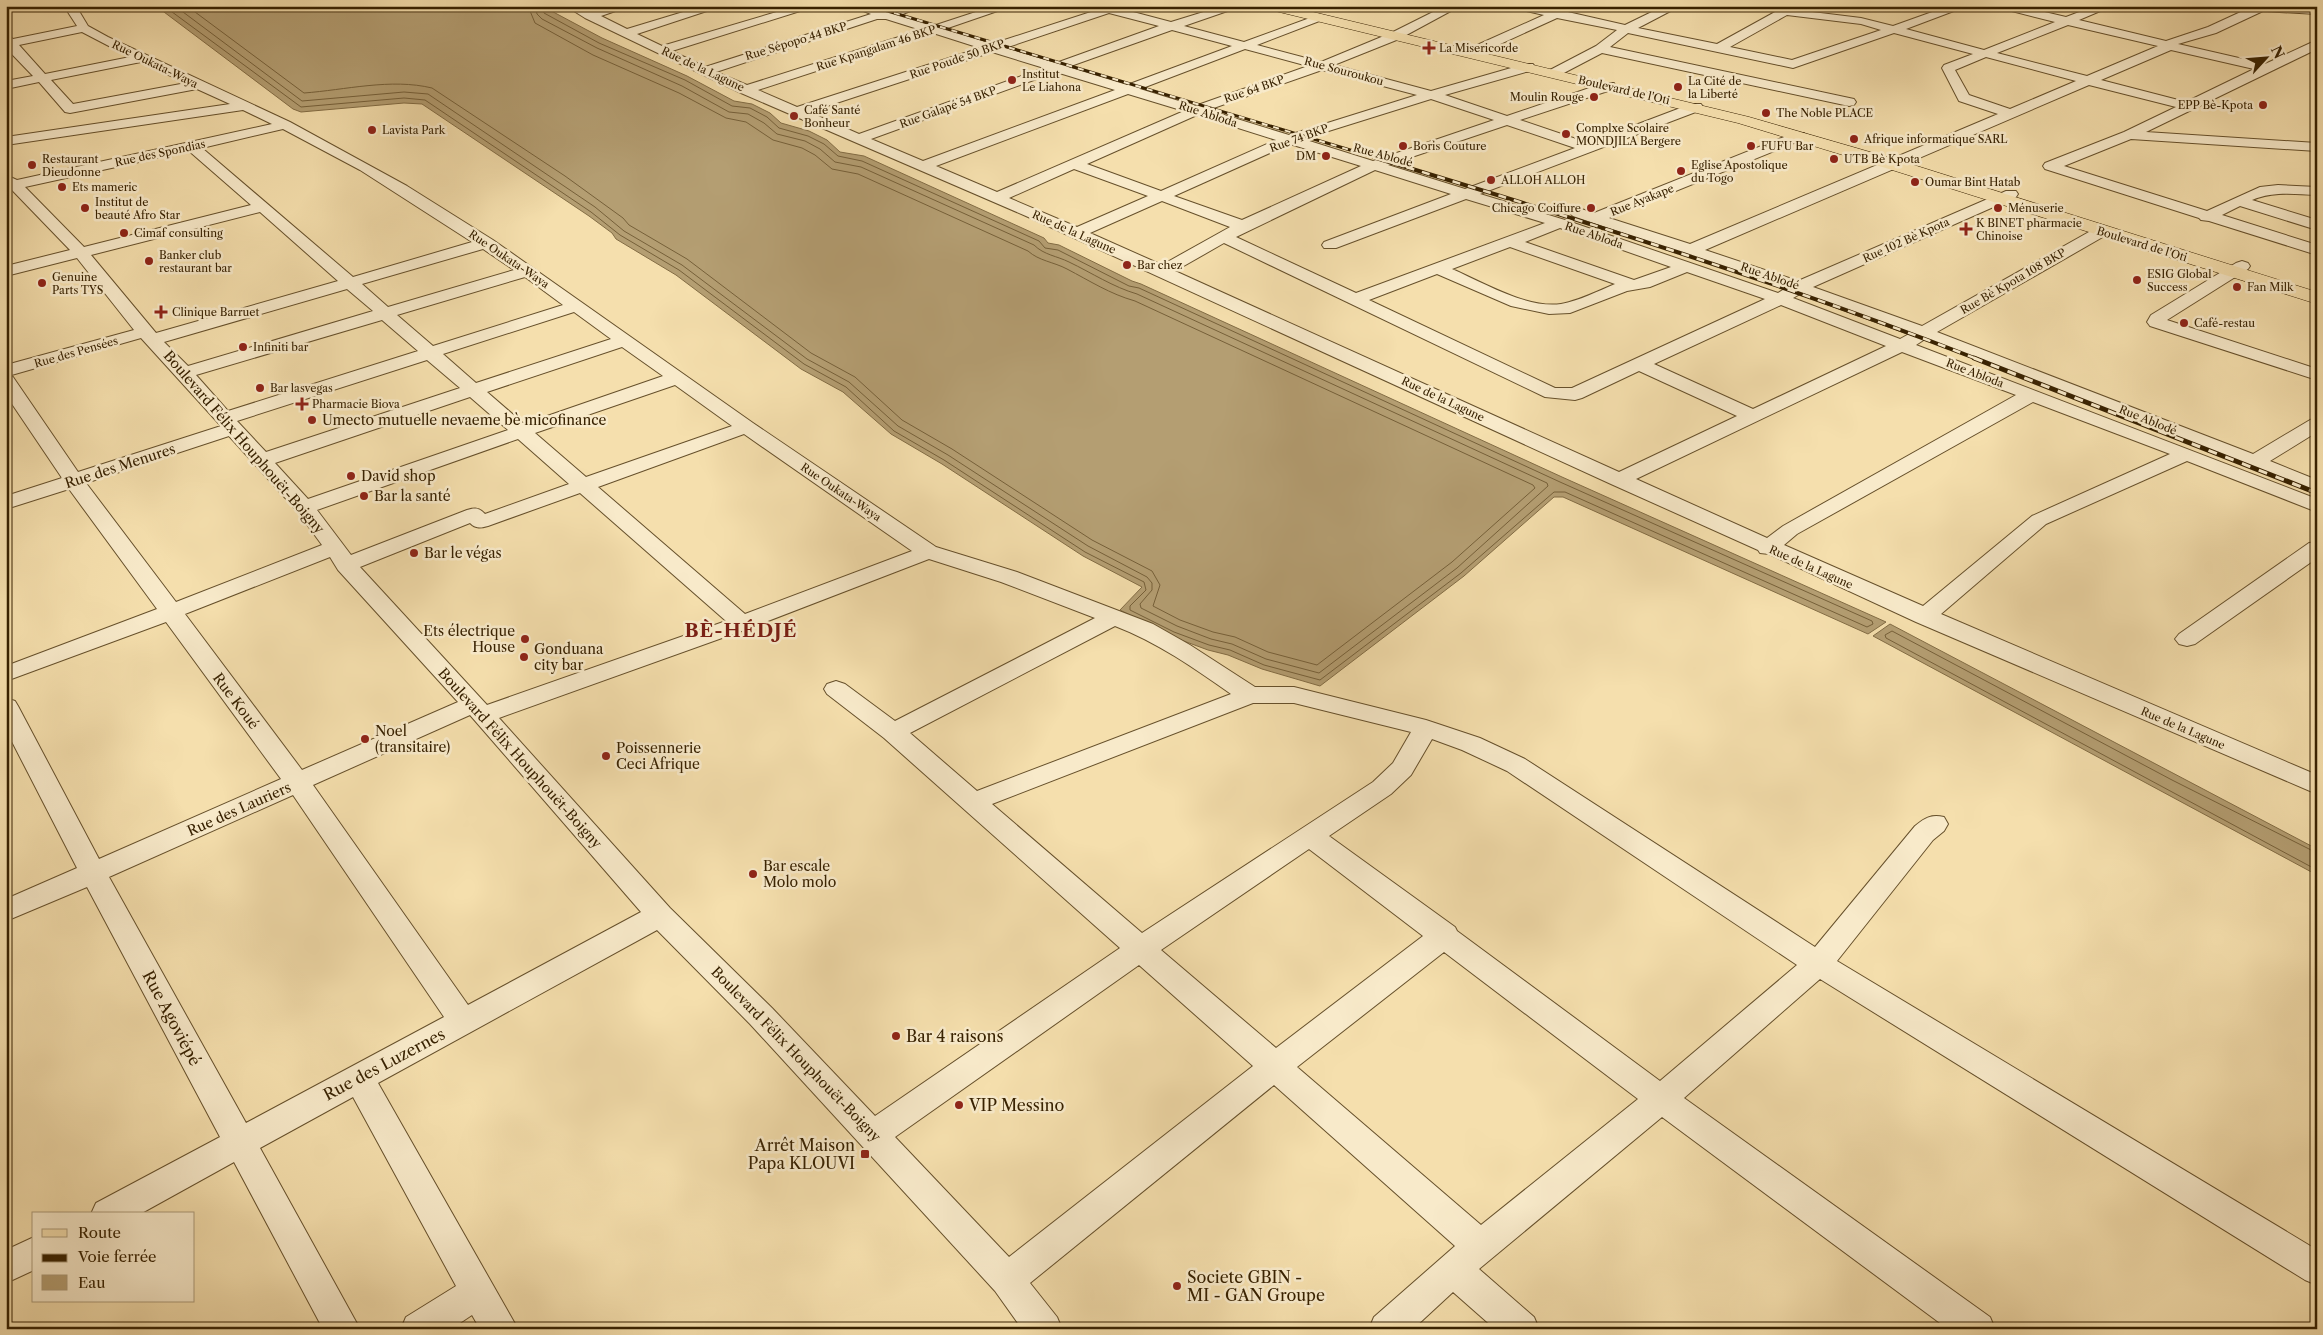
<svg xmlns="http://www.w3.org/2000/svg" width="2323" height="1335" font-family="'Libre Caslon Text',serif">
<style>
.water{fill:#b49e72;stroke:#826c44}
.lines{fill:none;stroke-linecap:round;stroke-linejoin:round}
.shore{stroke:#766039;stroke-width:1}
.minor-casing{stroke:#66502b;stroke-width:2}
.major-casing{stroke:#372100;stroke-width:1}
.minor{fill:#f8eaca;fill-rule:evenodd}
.major{fill:#f5dfad;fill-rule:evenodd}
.rail-far2-casing{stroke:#372100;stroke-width:3}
.rail-far1-casing{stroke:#372100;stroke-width:4}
.rail-casing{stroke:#372100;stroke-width:5}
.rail-far2{stroke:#f8eaca;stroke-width:2;stroke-dasharray:6;stroke-linecap:butt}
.rail-far1{stroke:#f8eaca;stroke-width:2.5;stroke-dasharray:8;stroke-linecap:butt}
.rail{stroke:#f8eaca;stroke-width:3;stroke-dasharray:9;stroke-linecap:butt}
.poi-dot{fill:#8f2418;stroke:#f8eaca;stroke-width:2}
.labels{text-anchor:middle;stroke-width:5;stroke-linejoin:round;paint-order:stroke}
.far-street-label{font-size:11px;fill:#372100;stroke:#f8eaca}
.far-poi-label{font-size:11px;fill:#372100;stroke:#f8eaca;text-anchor:start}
.poi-label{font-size:14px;fill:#372100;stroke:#f8eaca;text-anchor:start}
.street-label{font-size:14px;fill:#372100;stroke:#f8eaca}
.near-street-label{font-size:16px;fill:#372100;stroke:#f8eaca}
.near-poi-label{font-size:16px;fill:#372100;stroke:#f8eaca;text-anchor:start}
.district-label{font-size:19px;font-weight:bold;letter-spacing:1px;fill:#7a1f14;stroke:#f8eaca}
</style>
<rect width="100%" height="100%" fill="#f5dfad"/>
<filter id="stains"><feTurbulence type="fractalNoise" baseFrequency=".004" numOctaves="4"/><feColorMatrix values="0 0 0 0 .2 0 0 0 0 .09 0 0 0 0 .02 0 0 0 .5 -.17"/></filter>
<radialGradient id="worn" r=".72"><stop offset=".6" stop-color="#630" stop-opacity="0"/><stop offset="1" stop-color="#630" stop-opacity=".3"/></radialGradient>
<!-- water -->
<path class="water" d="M156,6h386l60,32 85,38 47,25 18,3 18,9 11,10 28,8 18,9 13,12 24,4 180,82 4,5 11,2 73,36 9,3 421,193 324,145 -18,12 -305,-137h-9l-90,79 -144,110 -58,-17 -34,-14 -20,-5 -35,-13 -53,-27 22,-23 -59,-31 -141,-92 -51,-30 -48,-42 -42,-23 -125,-94 -60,-36 -4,-6 -23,-17 -167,-112 -18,-1 -103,9 -8,-3z
M1890,624l427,225v26l-444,-239z"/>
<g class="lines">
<!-- shore -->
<path class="shore" d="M164,6l137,101 103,-9 21,2 166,112 29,23 59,35 125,94 42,23 48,44 50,29 141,92 59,30 2,8 -16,16v4l44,22 35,13 21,5 34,15 56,15 141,-107 93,-81h11l302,135 6,-3 -1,-3 -312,-139 -421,-194 -10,-2 -71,-36 -13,-2 -6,-7 -177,-80 -24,-5 -14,-12 -16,-8 -29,-8 -12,-11 -17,-9 -18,-2 -47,-26 -86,-37 -55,-30 -2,-7
M175,6l127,95 102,-9 24,2 167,113 29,24 58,34 125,94 42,23 49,44 50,29 140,91 59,31 5,6v7l-12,14 1,4 36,18 34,13 21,5 34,15 53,14 138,-105 91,-82 -1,-3 -410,-189c-24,-7 -45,-21 -68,-32 -12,-6 -25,-7 -35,-17l-173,-78 -26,-5 -15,-13 -15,-8 -28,-7 -13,-11 -16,-9 -19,-2 -47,-26 -85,-38 -55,-29 -5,-5 -2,-8
M187,6l117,87c41,-3 87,-15 128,-5l133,88 58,42 6,7 58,34 124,94 44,24 47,43 50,29 140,91 60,31 8,14 -7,21 27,14 33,12 22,5 33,15 49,13 135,-103 83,-74 -2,-3 -398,-184c-25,-7 -45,-20 -68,-32 -13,-7 -28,-8 -39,-18l-170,-77 -26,-5 -17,-14 -13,-7 -29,-8 -27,-18 -20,-4 -47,-25 -86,-38 -58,-32 -7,-17
M2317,853l-145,-73 -280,-149 -7,4 1,3 431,232"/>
<defs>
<path id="minor" d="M64,6h12l12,20 20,11 182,85 117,64 86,54 260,183 183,124 81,25 136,52 37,21 65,42h39l132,33 54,18 45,21 290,188 100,-121c10,-8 16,-12 29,-9l4,7 -4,7 -11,9 -96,121 480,289v35l-12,-5 -485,-301 -136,119 306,219 5,12h-47l-286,-212 -183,152 55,48 5,12h-44l-42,-37 -40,37h-44l5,-12 81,-71 -181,-161 -244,198 27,34 5,12h-40l-27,-38 -245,-267 -93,-94 -279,153 140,246h-38l-8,-14 -21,14h-50l5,-12 50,-31 -103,-189 -93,51 100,181h-37l-89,-167 -94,52h-49l5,-11 124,-66 -133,-250 -81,34v-22l71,-31 -71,-138v-32l9,3 3,5 81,153 182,-80 -115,-157 -160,59v-15l151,-57 -88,-120 -63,20v-13l56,-18 -56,-83v-30l128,-35 -57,-72 -71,18v-10l64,-16 -58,-60 -6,1v-16l11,5 255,-56 -29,-14 -237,35v-8l224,-33 -33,-15 -127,24 -5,-1 -26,-30 -33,7v-8l27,-5 -27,-28v-14l7,5 64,-13zM82,32l48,25 -85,17 -26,-29zM141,62l45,21 -113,21 -22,-24zM283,129l77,41 112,72 -119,35 -151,-129zM189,151l62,54 -167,42 -59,-60zM260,212l78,69 -182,52 -65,-78zM483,249l31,21 -126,37 -26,-23zM525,277l38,28 -130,41 -36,-31zM347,289l26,22 -185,55 -24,-24zM574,312l37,27 -135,44 -33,-29zM382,320l36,31 -190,60 -32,-36zM141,338l80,88 -143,46 -65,-95 -5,-1zM622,347l41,29 -139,48 -37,-32zM427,360l33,28 -194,64 -29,-31zM675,385l57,41 -146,51 -51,-44zM470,397l38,33 -200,69 -33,-36zM744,434l168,117 -167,63 -147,-127zM229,436l68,75 25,34 -146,57 -90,-119zM518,439l51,45 -84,30c-6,-7 -11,-6 -18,-4l-116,45 -34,-45zM580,493l146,128 -239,84 -127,-138 110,-44c6,6 11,5 18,3zM330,557l8,13 120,132 -156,68 -117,-156zM929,559l72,23 94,36 -200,103 -50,-37 -9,-3 -9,3 -3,5 3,5 57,44 236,210 -245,168 -103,-108 -102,-100 -171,-190 251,-90zM1115,626c42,16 79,42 116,68l-254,97 -67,-58zM1253,703h41l117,29 -18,31 -20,19 -231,151 -150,-129zM470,715l171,197 -173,93 -155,-220zM1432,739l30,11 45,21 290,194 -137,116 -203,-150 -2,-4 -126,-91 62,-42 20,-19zM293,795l151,222 -198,106 -137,-246zM1309,849l114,87 -147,112 -115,-98zM1444,952l194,147 -157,126 -184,-158zM1139,965l114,101 -244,191 -114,-120z
M566,6h15l11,6 19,-6h19l-29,10 26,13 76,-23h19l-85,28 25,12 135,-40h19l-144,45 33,16 166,-53 -20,-8h19l17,6 18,-6h19l-24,9 33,11 61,-20h18l-67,23 47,15 105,-34 -7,-4h27l1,2 53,14 52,-16h19l-58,20 60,16 74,-27 6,3 -2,2 -65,25 64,17 70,-29 54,-27h15l-61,33 -65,26 97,26 94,-27h8l2,3 -2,3 -88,25 62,21 97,-33h10l1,3 -1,3 -94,31 68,23 103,-39h10l2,3 -2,3 -221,84 85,26 213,73 8,-5 -213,-72 -3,-3 8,-5 16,5 200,-80h10l2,3 -2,3 -195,79 81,26 308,-130 -39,-13 -17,-33 2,-3 29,-11 -79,-21 -101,35 -165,-35 -18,14 244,52 2,3 -2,3 -5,1 -247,-53 -44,23h-8l-2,-3 2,-3 46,-24 21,-16 -60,-12 -83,38h-8l-2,-3 2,-3 78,-35 -31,-7 -2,-2 48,4 66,15 39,-19h16l-42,22 79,16 58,-32 -20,-4 -2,-2h42l1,4 65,8 32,8 56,-20h18l-61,23 78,21 71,-28 -55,-14 -2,-2h21l47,11 29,-11h17l-33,14 87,21 42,-14 37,-17 -4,-1 -1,-3 77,2v6l-54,-3 -47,22 -38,11 87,20 52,-24v9l-171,83 171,11v8l-186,-12 -67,27 143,45 53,-24 18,-2 39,2v8c-23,-1 -44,-4 -65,5l65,20v10l-77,-24 -18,9 95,30v10l-108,-34 -8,-1 -2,-2 -154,-49 -2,-3 2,-3 79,-31 52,-25 -87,-22 -384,165 93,31 208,-90h10l2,3 -2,3 -203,90 109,39 174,-98h12l2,3 -2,3 -171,98 316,122 57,-34 7,-2v14l-47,29 47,19v13l-392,-154 -9,6 401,154v13l-130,-51 -141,63 -105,90 376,161v19l-401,-172 -147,-68 -9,-1 -2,-3 -147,-66 -585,-268 -285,-123 -156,-75zM1109,13l50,13 -103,37 -51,-15zM1787,15l74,9 20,6 -89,30 -62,-13zM877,19h9l35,11 -174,55 -31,-13zM2068,25l90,21 -71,30 -90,-23zM1172,30l60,16 -105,39 -59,-18zM933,33l47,15 -183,59 -39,-17zM1245,49l63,17 -113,40 -55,-17zM2171,50l83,19 -68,33 -85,-22zM992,52l52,16 -185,66 -50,-22zM1986,57l90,24 -66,28 -41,-14 -14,-25zM1322,70l95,25 -128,40 -81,-25zM1056,72l59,18 -192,71 -52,-22zM1128,94l56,17 -187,81 -61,-26zM1431,99l63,21 -121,41 -70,-22zM1197,115l79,25 -115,51 -74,-27zM1507,125l68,23 -110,41 -77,-24zM1290,144l71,22 -119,54 -68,-24zM1074,169l74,27 -71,31 -68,-29zM1375,170l76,24 -127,48 -2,3 2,3h12l130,-49 79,24 -189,70 -120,-56zM1162,201l68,26 -68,38 -72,-32zM1560,228l111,39 -37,13 -109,-38zM1224,243l321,154 30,3 7,-2 57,-27 98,45 -118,56 -444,-201zM1510,247l105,37c-17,7 -36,17 -54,20 -34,5 -79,-22 -109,-35zM1687,272l78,27 -193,89h-17l-186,-88 68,-26 74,32 38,8 21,-1 57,-22 23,-4zM1800,294l109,40 -9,5 -107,-41zM1781,305l105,41 -133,63 -99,-45zM1902,352l114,43 -233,131 -16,12 -131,-59zM2033,402l137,52 -138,62 -109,90 -139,-61 13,-11z
M2242,261l6,2 2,3 -2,3 -81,51 150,49v11l-167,-54 -3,-4 4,-7 85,-52z
M2317,542v16l-122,86 -8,2 -8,-2 -4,-5 4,-5 130,-91z
M34,1237v33l-28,13v-33z"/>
<path id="major" d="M1265,6h23l461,111 152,44 416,131v12l-428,-135 -151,-46 -467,-113z"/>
</defs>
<!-- minor casing -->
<use href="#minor" class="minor-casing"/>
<!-- major casing -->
<use href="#major" class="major-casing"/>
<!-- minor -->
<use href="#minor" class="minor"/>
<!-- major -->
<use href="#major" class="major"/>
<defs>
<path id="rail-far2" d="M871,6l509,153"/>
<path id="rail-far1" d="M1376,158c202,61 404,124 601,201"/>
<path id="rail" d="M1974,358l343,135"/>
</defs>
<!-- rail-far2 casing -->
<use href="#rail-far2" class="rail-far2-casing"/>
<!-- rail-far1 casing -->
<use href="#rail-far1" class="rail-far1-casing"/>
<!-- rail casing -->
<use href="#rail" class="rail-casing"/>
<!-- rail-far2 -->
<use href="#rail-far2" class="rail-far2"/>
<!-- rail-far1 -->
<use href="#rail-far1" class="rail-far1"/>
<!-- rail -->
<use href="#rail" class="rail"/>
</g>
<!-- markers -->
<g class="poi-dot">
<path d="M1426.5 40.5h5v5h5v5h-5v5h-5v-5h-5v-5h5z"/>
<circle cx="1012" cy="80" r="5"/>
<circle cx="1678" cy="87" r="5"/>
<circle cx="1594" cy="97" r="5"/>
<circle cx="2263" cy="105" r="5"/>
<circle cx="1766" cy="113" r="5"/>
<circle cx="794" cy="116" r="5"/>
<circle cx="372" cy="130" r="5"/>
<circle cx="1566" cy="134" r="5"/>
<circle cx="1854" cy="139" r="5"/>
<circle cx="1403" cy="146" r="5"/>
<circle cx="1751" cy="146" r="5"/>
<circle cx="1326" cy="156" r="5"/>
<circle cx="1834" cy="159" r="5"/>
<circle cx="32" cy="165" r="5"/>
<circle cx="1681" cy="171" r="5"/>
<circle cx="1491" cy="180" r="5"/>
<circle cx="1915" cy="182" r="5"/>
<circle cx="62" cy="187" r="5"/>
<circle cx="85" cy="208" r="5"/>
<circle cx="1591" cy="208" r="5"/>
<circle cx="1998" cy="208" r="5"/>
<path d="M1963.5 221.5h5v5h5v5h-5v5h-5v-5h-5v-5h5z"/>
<circle cx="124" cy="233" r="5"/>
<circle cx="149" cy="261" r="5"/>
<circle cx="1127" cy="265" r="5"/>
<circle cx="2137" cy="280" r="5"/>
<circle cx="42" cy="283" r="5"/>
<circle cx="2237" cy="287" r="5"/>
<path d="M158.5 304.5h5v5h5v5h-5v5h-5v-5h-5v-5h5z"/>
<circle cx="2184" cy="323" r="5"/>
<circle cx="243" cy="347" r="5"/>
<circle cx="260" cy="388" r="5"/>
<path d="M299.5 396.5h5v5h5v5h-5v5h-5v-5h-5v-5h5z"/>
<circle cx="312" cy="420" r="5"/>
<circle cx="351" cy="476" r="5"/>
<circle cx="364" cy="496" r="5"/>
<circle cx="414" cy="553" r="5"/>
<circle cx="525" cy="639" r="5"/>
<circle cx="524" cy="657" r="5"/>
<circle cx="365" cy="739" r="5"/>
<circle cx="606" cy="756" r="5"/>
<circle cx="753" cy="874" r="5"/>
<circle cx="896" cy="1036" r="5"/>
<circle cx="959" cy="1105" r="5"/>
<rect x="860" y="1149" width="10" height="10" rx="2.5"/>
<circle cx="1177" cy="1286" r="5"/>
</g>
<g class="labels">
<!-- far-street labels -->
<g class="far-street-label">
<text transform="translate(796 41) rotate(-17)" y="4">Rue Sépopo 44 BKP</text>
<text transform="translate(876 48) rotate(-18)" y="4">Rue Kpangalam 46 BKP</text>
<text transform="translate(957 59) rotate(-19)" y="4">Rue Poude 50 BKP</text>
<text transform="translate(155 64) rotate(26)" y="4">Rue Oukata-Waya</text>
<text transform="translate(703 69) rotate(25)" y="4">Rue de la Lagune</text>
<text transform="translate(1344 71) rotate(15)" y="4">Rue Souroukou</text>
<text transform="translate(1254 89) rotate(-19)" y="4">Rue 64 BKP</text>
<text transform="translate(1624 90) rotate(13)" y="4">Boulevard de l'Oti</text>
<text transform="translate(948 107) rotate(-20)" y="4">Rue Galapé 54 BKP</text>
<text transform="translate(1208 114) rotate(18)" y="4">Rue Abloda</text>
<text transform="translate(1299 138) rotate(-20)" y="4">Rue 74 BKP</text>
<text transform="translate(160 153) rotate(-12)" y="4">Rue des Spondias</text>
<text transform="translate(1383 155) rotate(15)" y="4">Rue Ablodé</text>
<text transform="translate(1642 200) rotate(-22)" y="4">Rue Ayakape</text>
<text transform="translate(1074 232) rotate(24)" y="4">Rue de la Lagune</text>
<text transform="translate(1594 235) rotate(19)" y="4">Rue Abloda</text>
<text transform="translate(1906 240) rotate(-24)" y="4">Rue 102 Bè Kpota</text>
<text transform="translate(2142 244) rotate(17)" y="4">Boulevard de l'Oti</text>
<text transform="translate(509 259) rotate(34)" y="4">Rue Oukata-Waya</text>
<text transform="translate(1770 276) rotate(19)" y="4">Rue Ablodé</text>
<text transform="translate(2013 281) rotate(-30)" y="4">Rue Bè Kpota 108 BKP</text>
<text transform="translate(76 352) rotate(-16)" y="4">Rue des Pensées</text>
<text transform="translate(1975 373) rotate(21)" y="4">Rue Abloda</text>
<text transform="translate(1443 399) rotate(25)" y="4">Rue de la Lagune</text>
<text transform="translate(2148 420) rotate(22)" y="4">Rue Ablodé</text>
<text transform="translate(841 492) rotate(34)" y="4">Rue Oukata-Waya</text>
<text transform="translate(1811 567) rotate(24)" y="4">Rue de la Lagune</text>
<text transform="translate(2183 728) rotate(23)" y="4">Rue de la Lagune</text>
</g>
<!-- far-poi labels -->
<g class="far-poi-label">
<text x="1439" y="52">La Misericorde</text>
<text x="1022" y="78">Institut<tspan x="1022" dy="13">Le Liahona</tspan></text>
<text x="1688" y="85">La Cité de<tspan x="1688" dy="13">la Liberté</tspan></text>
<text x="1584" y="101" text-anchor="end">Moulin Rouge</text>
<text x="2253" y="109" text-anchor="end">EPP Bè-Kpota</text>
<text x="804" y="114">Café Santé<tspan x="804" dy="13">Bonheur</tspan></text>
<text x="1776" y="117">The Noble PLACE</text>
<text x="1576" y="132">Complxe Scolaire<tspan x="1576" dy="13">MONDJILA Bergere</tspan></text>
<text x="382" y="134">Lavista Park</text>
<text x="1864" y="143">Afrique informatique SARL</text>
<text x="1413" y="150">Boris Couture</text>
<text x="1761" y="150">FUFU Bar</text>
<text x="1316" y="160" text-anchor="end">DM</text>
<text x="42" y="163">Restaurant<tspan x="42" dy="13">Dieudonne</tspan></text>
<text x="1844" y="163">UTB Bè Kpota</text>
<text x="1691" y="169">Eglise Apostolique<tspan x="1691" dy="13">du Togo</tspan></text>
<text x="1501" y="184">ALLOH ALLOH</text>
<text x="1925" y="186">Oumar Bint Hatab</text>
<text x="72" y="191">Ets mameric</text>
<text x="95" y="206">Institut de<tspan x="95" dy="13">beauté Afro Star</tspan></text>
<text x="1581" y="212" text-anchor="end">Chicago Coiffure</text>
<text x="2008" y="212">Ménuserie</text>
<text x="1976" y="227">K BINET pharmacie<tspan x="1976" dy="13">Chinoise</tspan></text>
<text x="134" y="237">Cimaf consulting</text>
<text x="159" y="259">Banker club<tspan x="159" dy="13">restaurant bar</tspan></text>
<text x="1137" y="269">Bar chez</text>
<text x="2147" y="278">ESIG Global<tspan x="2147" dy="13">Success</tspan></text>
<text x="52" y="281">Genuine<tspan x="52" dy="13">Parts TYS</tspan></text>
<text x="2247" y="291">Fan Milk</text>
<text x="172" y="316">Clinique Barruet</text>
<text x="2194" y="327">Café-restau</text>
<text x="253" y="351">Infiniti bar</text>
<text x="270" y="392">Bar lasvegas</text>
<text x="312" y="408">Pharmacie Biova</text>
</g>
<!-- poi labels -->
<g class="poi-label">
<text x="322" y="425">Umecto mutuelle nevaeme bè micofinance</text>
<text x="361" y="481">David shop</text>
<text x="374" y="501">Bar la santé</text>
<text x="424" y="558">Bar le végas</text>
<text x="515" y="636" text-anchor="end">Ets électrique<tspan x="515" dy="16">House</tspan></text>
<text x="534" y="654">Gonduana<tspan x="534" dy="16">city bar</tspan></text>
<text x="375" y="736">Noel<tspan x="375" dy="16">(transitaire)</tspan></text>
<text x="616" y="753">Poissennerie<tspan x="616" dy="16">Ceci Afrique</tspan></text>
<text x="763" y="871">Bar escale<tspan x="763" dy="16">Molo molo</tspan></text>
</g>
<!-- street labels -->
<g class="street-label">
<text transform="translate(244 442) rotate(49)" y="5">Boulevard Félix Houphouët-Boigny</text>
<text transform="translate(120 466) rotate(-18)" y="5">Rue des Menures</text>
<text transform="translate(236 701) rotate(53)" y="5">Rue Koué</text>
<text transform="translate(520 758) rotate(48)" y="5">Boulevard Félix Houphouët-Boigny</text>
<text transform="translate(239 809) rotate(-24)" y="5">Rue des Lauriers</text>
<text transform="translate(796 1054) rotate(46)" y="5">Boulevard Félix Houphouët-Boigny</text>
</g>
<!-- near-street labels -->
<g class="near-street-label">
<text transform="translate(172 1018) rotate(62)" y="6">Rue Agoviépé</text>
<text transform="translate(384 1064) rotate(-28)" y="6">Rue des Luzernes</text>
</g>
<!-- near-poi labels -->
<g class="near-poi-label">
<text x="906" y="1042">Bar 4 raisons</text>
<text x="969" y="1111">VIP Messino</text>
<text x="855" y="1151" text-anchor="end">Arrêt Maison<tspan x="855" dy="18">Papa KLOUVI</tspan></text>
<text x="1187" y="1283">Societe GBIN -<tspan x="1187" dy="18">MI - GAN Groupe</tspan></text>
</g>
<!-- district labels -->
<g class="district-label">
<text x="741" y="637">BÈ-HÉDJÉ</text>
</g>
</g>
<!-- margin -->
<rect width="2323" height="1335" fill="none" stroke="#f5dfad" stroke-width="25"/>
<rect x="8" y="8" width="2308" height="1320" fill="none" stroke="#372100" stroke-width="2.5"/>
<rect x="12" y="12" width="2298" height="1310" fill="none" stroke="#372100"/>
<!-- legend -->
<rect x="32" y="1212" width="162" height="90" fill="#f8eaca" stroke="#ab9a79"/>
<rect x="42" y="1229" width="25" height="8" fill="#f5dfad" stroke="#ab9a79"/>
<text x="78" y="1238" font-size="15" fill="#372100">Route</text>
<rect x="42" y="1254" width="25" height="8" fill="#372100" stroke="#ab9a79"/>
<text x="78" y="1262" font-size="15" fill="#372100">Voie ferrée</text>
<rect x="42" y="1275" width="25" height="15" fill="#b49e72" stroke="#ab9a79"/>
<text x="78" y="1288" font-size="15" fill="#372100">Eau</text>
<!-- north arrow -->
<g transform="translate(2266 58) rotate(64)" stroke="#f8eaca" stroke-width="4" paint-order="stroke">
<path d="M0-4L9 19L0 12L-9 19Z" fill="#372100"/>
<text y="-8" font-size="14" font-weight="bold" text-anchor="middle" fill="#372100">N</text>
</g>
<rect width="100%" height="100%" filter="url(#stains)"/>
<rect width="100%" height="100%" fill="url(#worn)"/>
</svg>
